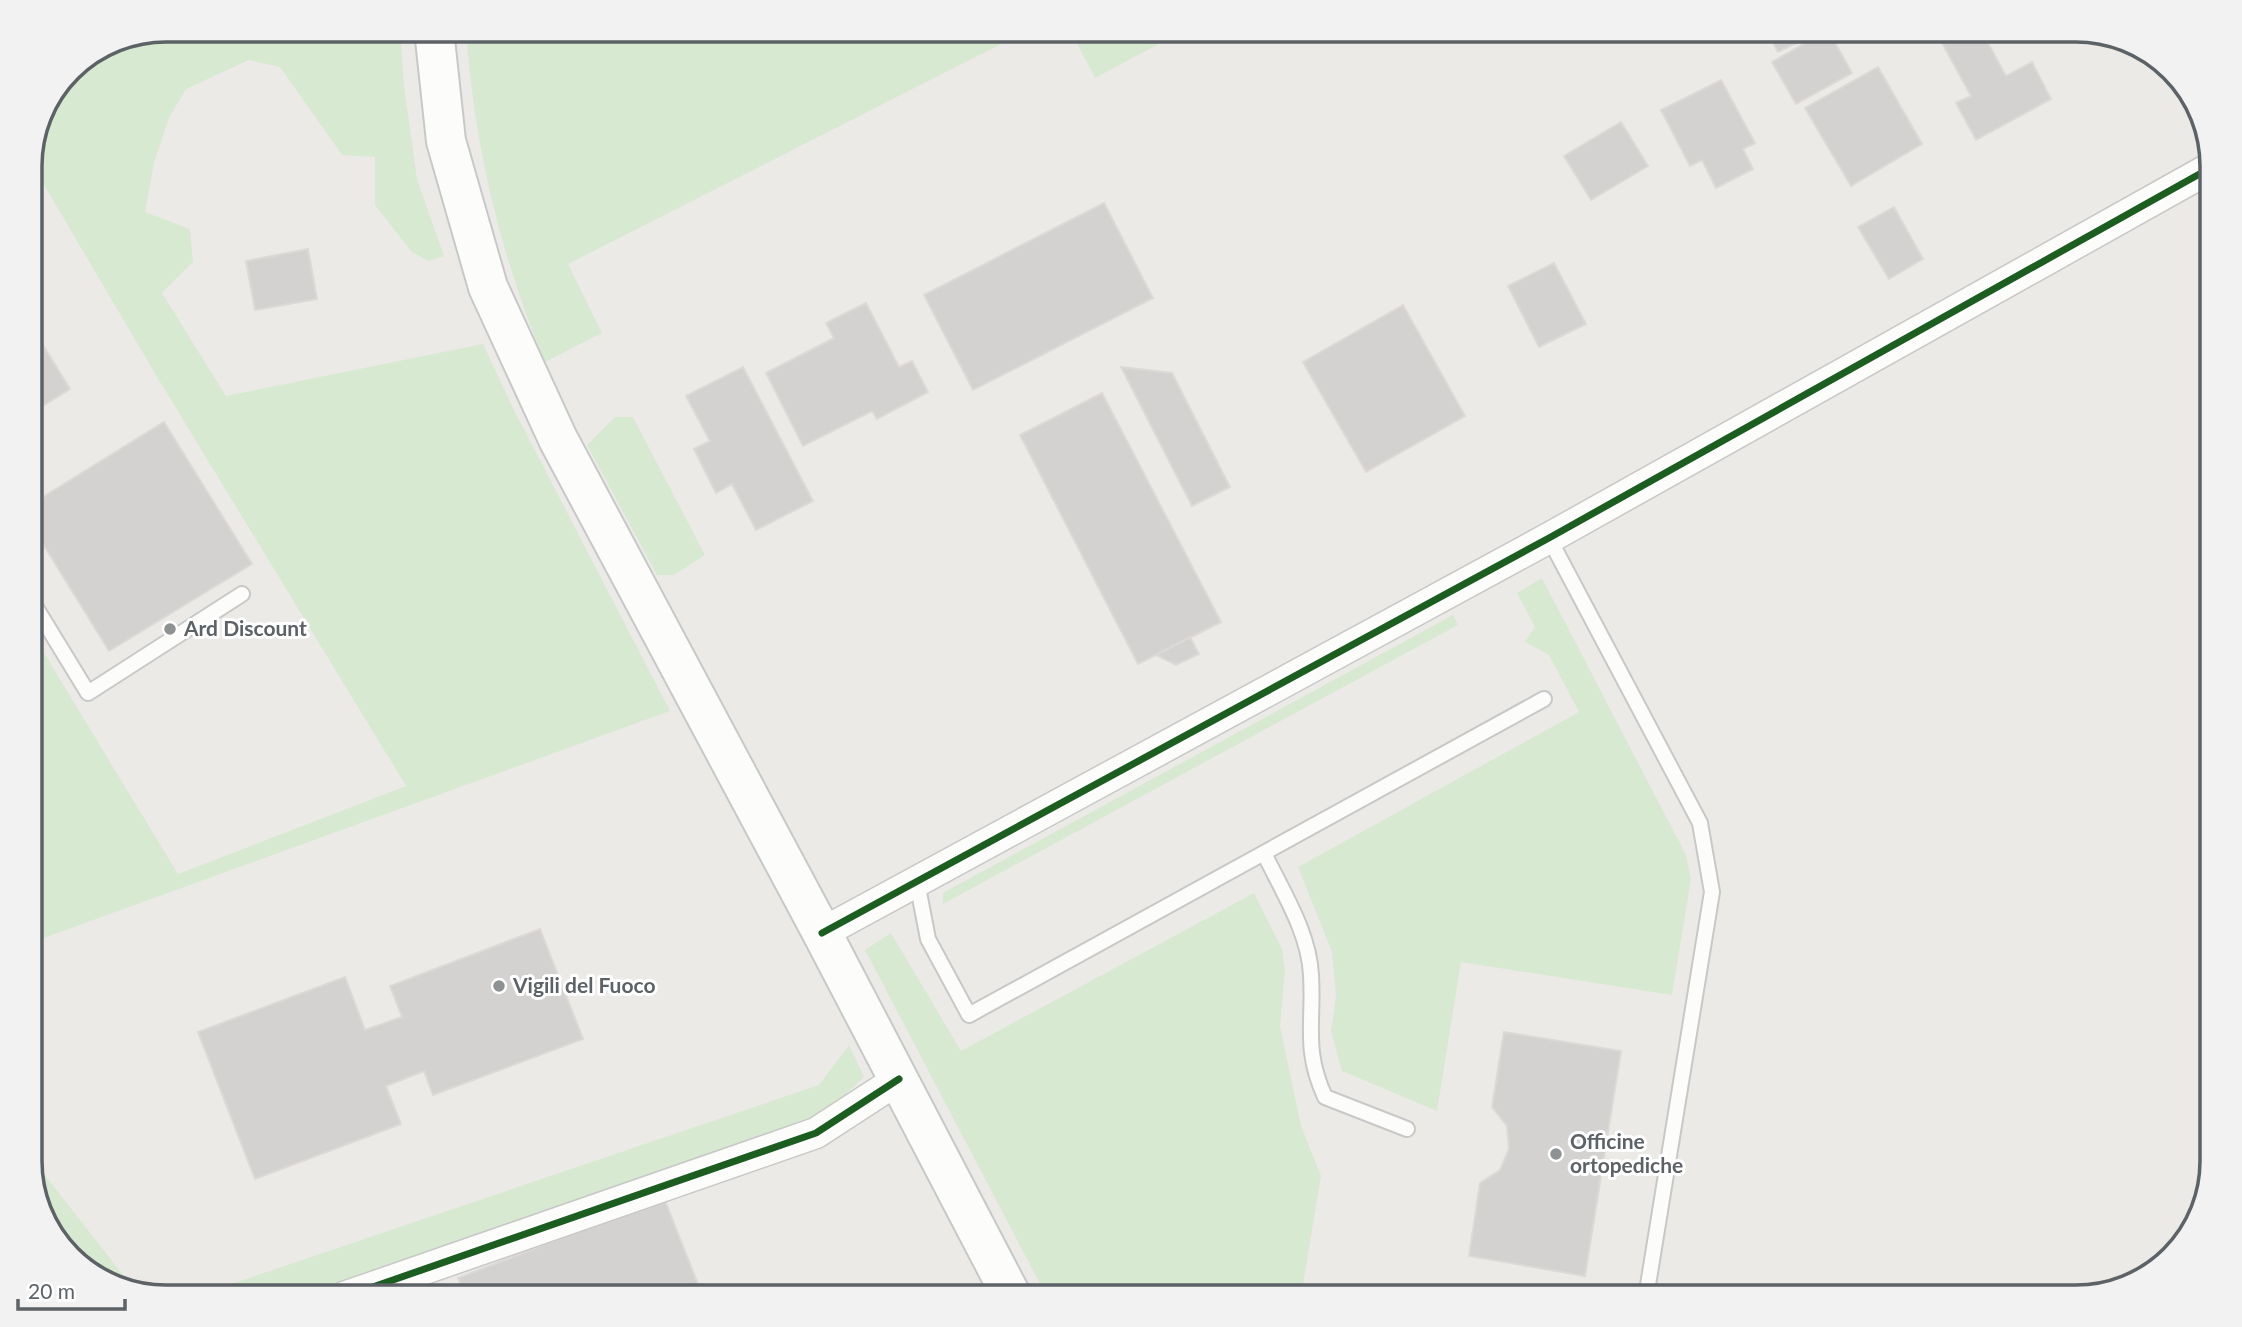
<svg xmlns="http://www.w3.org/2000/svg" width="2242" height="1327" font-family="Lato,sans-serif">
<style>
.green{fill:#d7e9d1}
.building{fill:#d4d2d1;stroke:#dcd9d6;stroke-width:2}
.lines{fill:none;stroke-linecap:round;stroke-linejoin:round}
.service-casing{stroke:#c8c8c8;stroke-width:18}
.minor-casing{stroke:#c8c8c8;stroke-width:33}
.secondary-casing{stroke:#c7c8c8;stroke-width:42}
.service{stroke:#fcfcfb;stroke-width:14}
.minor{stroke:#fcfcfb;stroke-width:30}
.secondary{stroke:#fcfcfb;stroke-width:38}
.cycleway-casing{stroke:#fff;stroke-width:11}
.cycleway{stroke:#1b5e20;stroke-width:7}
.poi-dot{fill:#8e9292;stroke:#fff;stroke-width:2.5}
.labels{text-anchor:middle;stroke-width:6;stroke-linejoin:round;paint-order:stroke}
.poi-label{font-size:21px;font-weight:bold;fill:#5c6265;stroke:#fff;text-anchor:start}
.rim{fill:none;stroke:#5c6265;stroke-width:3.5}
</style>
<rect width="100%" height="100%" fill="#eceae7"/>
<!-- green -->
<path class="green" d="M166,30h234l4,56 13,93 27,77 -16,5 -17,-10 -36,-46v-48l-33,-2 -62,-88 -31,-7 -63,29 -17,29 -15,45 -9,49 45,17 3,33 -31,31 64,103 257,-52 29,62 158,305 -640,232v-313l148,244 228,-88 -249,-409 -127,-216c4,-52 36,-97 83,-120 15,-7 37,-8 53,-11z
M466,30h563l-461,234 34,69 -57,29c-45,-107 -71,-217 -79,-332z
M1070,30h115l-90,48z
M615,417h18l72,138 -31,20h-17l-70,-130z
M1542,578l144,277 5,24 -19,116 -211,-33 -24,149 -95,-40 -11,-40 5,-35 -4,-44 -34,-85 281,-155 -30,-57 -24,-13 10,-15 -18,-34z
M1453,615l5,10 -515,279v-11z
M1254,893l28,56 3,21 -5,56 21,100 20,50 -20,121h-254l-182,-347 26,-17 70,118z
M849,1045l15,32 -43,40 -526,180h-102l626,-212z
M30,1156l104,133 -36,-10 -50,-50 -18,-60z"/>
<!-- building -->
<path class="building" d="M1766,30h34l5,9 -27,13z
M1828,30l24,43 -56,31 -24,-42z
M1935,30h46l25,46 26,-14 19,37 -75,41 -20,-37 15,-7z
M1878,67l44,77 -71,42 -46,-78z
M1721,80l34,63 -12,6 10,20 -37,19 -14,-28 -12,6 -29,-56z
M1621,122l27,44 -57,34 -27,-44z
M1104,203l49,95 -180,92 -49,-95z
M1894,207l29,52 -34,20 -31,-52z
M308,249l9,50 -62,11 -9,-49z
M1554,263l32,61 -47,23 -31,-61z
M866,303l33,64 13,-6 16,31 -51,27 -5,-8 -69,35 -37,-73 68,-35 -8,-15z
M1403,305l62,111 -99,56 -63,-110z
M30,324l40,65 -40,25z
M743,367l70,134 -57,29 -24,-46 -16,9 -22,-44 16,-8 -24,-45z
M1121,367l51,6 58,114 -38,19z
M1102,393l119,229 -83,42 -118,-229z
M164,422l88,142 -143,87 -79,-128v-18z
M1190,637l9,17 -23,11 -20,-10z
M540,929l43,110 -150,56 -9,-24 -38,15 15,38 -146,55 -57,-147 147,-55 20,53 37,-13 -12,-31z
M1504,1032l117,19 -36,225 -116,-20 11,-73 20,-13 9,-21 -2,-23 -15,-19z
M664,1198l39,99h-237l-8,-19z"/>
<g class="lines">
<defs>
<path id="service" d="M1549,538l151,285 12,69 -64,393
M30,598l58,95 154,-99
M1264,853c18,38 45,79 47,122 3,48 -8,74 14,122l82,32
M917,882l11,57 41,76 575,-316"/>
<path id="minor" d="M822,933l727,-395 663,-371
M344,1297l472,-164 83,-54"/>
<path id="secondary" d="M434,30l12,111 42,146 70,152 264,494 190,364"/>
</defs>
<!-- service casing -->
<use href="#service" class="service-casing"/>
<!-- minor casing -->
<use href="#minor" class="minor-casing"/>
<!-- secondary casing -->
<use href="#secondary" class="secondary-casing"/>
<!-- service -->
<use href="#service" class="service"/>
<!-- minor -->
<use href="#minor" class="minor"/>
<!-- secondary -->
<use href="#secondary" class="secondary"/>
<defs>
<path id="cycleway" d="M822,933l727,-395 663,-371
M344,1297l472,-164 83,-54"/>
</defs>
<!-- cycleway casing -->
<use href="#cycleway" class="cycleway-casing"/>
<!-- cycleway -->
<use href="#cycleway" class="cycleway"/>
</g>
<!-- markers -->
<g class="poi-dot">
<circle cx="170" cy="629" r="7"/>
<circle cx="499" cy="986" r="7"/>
<circle cx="1556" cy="1154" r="7"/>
</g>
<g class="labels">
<!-- poi labels -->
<g class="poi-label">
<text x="184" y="636">Ard Discount</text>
<text x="513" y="993">Vigili del Fuoco</text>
<text x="1570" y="1149">Officine<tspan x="1570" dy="24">ortopediche</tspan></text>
</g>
</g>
<!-- crop -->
<path d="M0 0H2242V1327H0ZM166 42H2076A124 124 0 0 1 2200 166V1161A124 124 0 0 1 2076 1285H166A124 124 0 0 1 42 1161V166A124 124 0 0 1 166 42Z" fill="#f2f2f3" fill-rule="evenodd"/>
<path class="rim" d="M166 42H2076A124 124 0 0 1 2200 166V1161A124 124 0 0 1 2076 1285H166A124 124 0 0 1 42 1161V166A124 124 0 0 1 166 42Z"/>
<!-- scale -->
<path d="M18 1299v10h107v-10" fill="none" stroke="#5c6265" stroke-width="3.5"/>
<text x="28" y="1299" font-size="21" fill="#5c6265" stroke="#ffffff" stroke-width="5" paint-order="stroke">20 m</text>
</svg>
